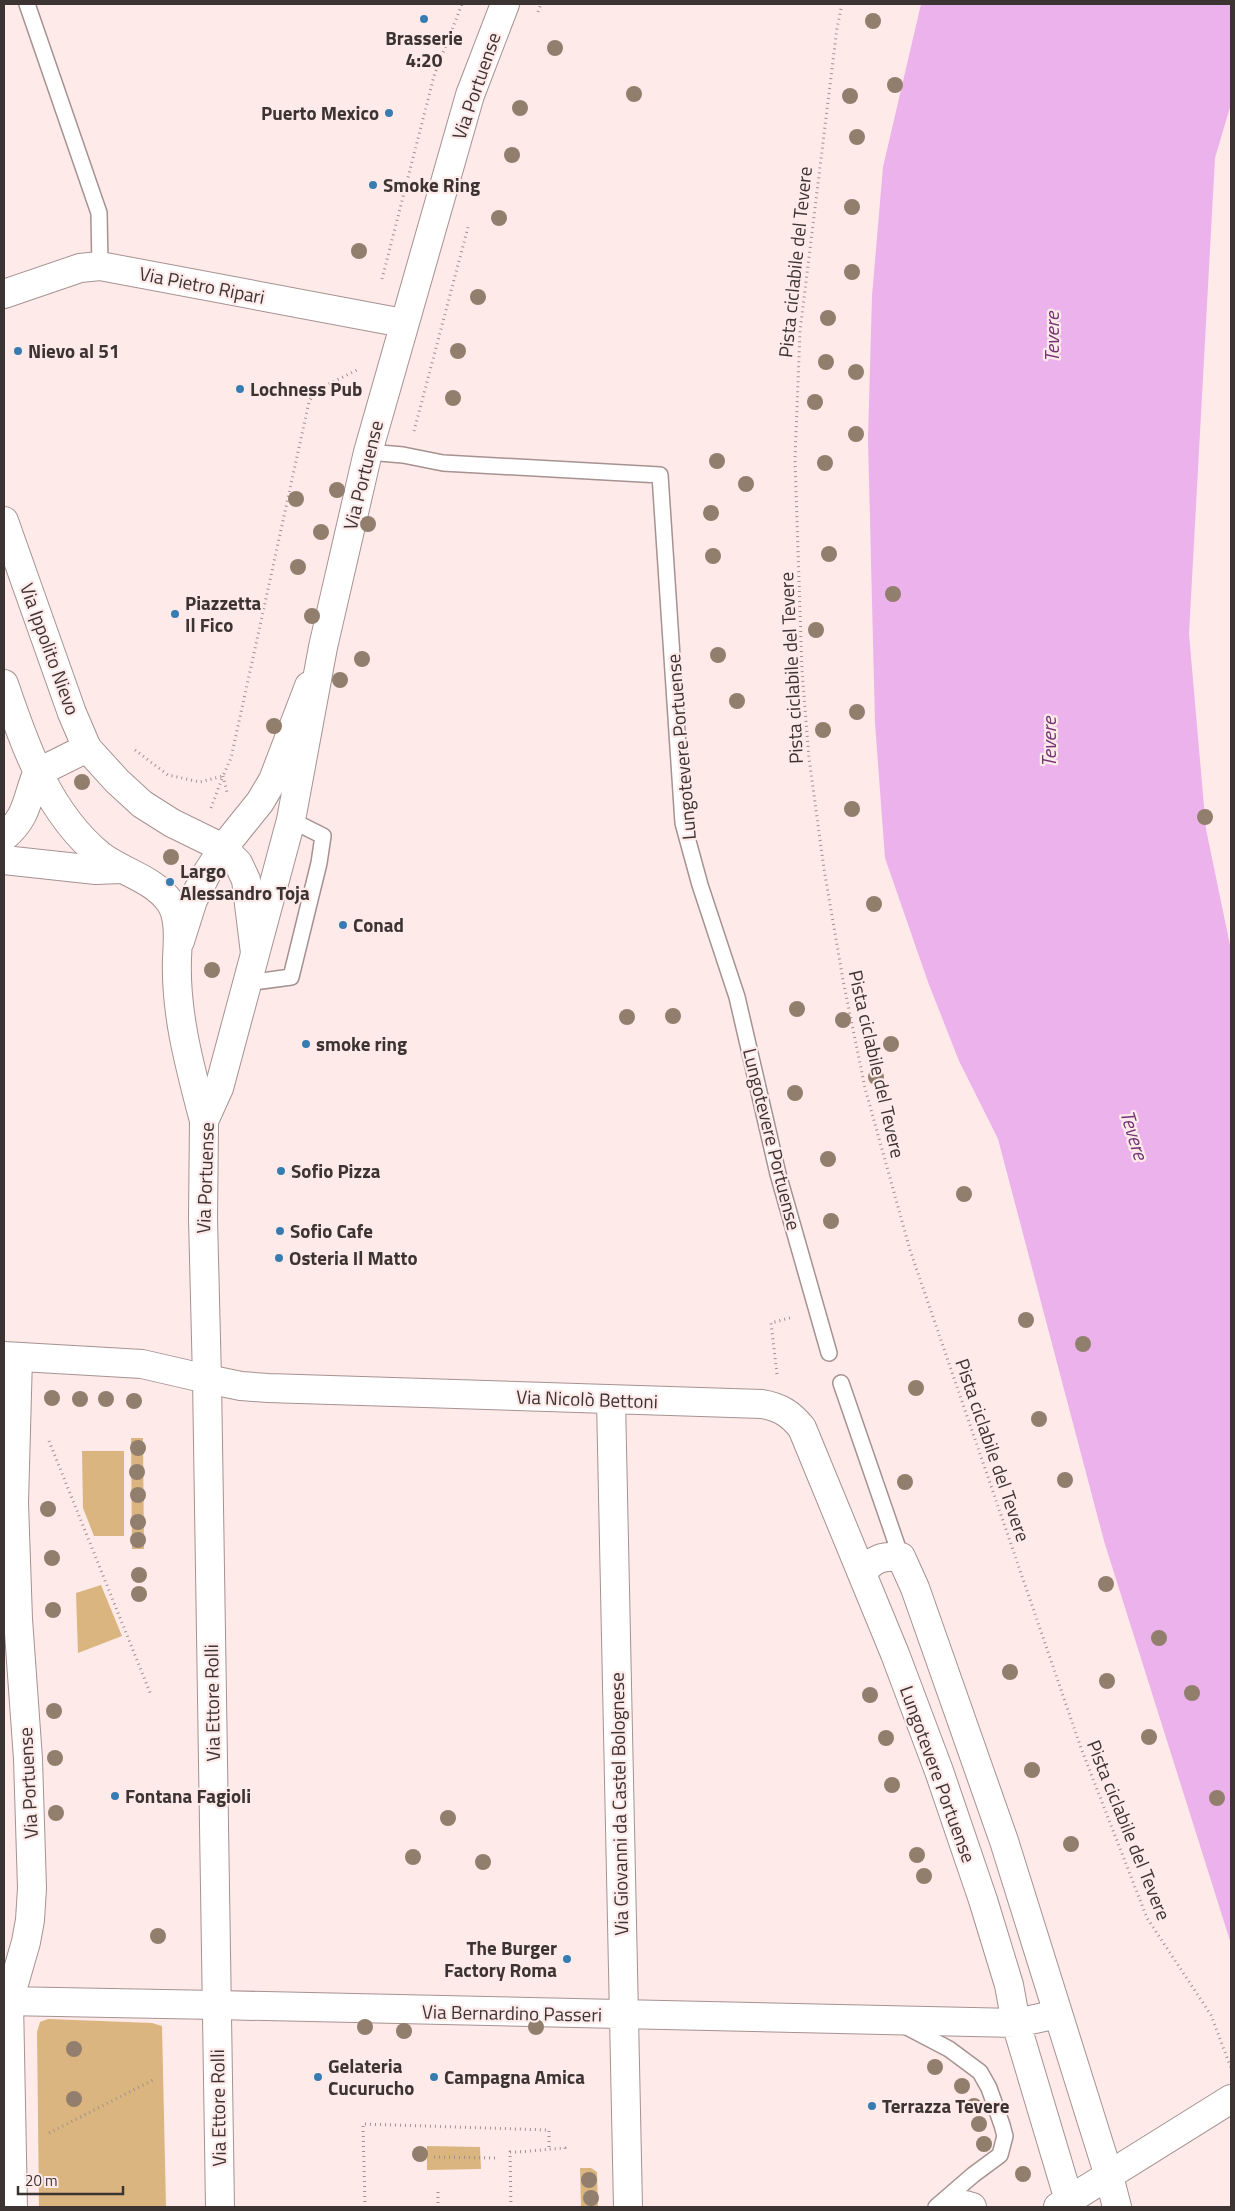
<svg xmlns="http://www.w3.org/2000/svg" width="1235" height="2211" font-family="'Titillium Web',sans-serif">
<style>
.green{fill:#dbb57f}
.water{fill:#ebb2eb}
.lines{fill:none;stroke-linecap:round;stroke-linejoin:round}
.lane-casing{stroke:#a59291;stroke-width:18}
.street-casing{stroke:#a59291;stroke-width:30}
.secondary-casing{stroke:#a59291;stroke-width:30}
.path{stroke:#9f9190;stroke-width:3;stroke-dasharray:1 4;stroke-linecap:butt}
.lane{stroke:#fff;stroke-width:15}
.street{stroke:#fff;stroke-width:28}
.secondary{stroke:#fff;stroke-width:28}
.tree{fill:#927e6d}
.poi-dot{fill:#377cb1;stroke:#feeae9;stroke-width:2}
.labels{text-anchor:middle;stroke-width:4.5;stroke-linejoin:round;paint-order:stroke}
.poi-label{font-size:19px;font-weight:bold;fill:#3c3433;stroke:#feeae9;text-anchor:start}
.street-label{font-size:19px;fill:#3c3433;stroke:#feeae9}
.water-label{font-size:20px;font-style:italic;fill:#753376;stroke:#feeae9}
</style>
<rect width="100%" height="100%" fill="#feeae9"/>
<!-- green -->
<path class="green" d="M131,1438h12l1,111h-12z
M82,1451h42v85h-30l-11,-28z
M101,1585l21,51 -44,17 -2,-60z
M48,2019l104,4 10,3 4,181h-127l-2,-175 3,-10z
M427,2146l53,1 1,22 -54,1z
M580,2168h11l6,4 1,35h-17z"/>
<!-- water -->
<path class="water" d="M921,4h310v100l-16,54 -26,476 17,195 25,121v994l-127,-403 -106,-402 -39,-78 -31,-79 -43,-124 -10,-135 -7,-284 4,-143 11,-129z"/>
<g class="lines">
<defs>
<path id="lane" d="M27,4l72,209 1,53
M368,452l35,3 40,8 217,12 23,348 17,62 37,112 41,177 51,179
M247,983l44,-6 28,-114 4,-27 -32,-16
M841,1383l60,174
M907,2027l42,22 31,23 9,16 13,37 3,11 -5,19 -27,20 -37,32"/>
<path id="street" d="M4,294l76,-26 20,-2 303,57
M4,521l68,192 15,35 30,33 25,23 30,19 51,25 37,-46 13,-22 36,-94
M4,684c21,62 44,129 97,172 21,16 53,23 69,46 10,15 8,38 7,56 -2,56 13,109 27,163
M37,773l50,-25
M4,837c24,-21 22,-36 33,-64
M4,860l92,10 25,-1
M180,941l13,-41 14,-27 16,-25 15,15 8,17 9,73
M207,1379l34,7 27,2 494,16c18,3 29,10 40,24l93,226 44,117 44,129 26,85 7,38 55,184
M611,1400l17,807
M862,1573c12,-15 20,-17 39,-16l14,31 89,253 105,335 8,31
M217,2005l799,18 42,-9
M13,2207l-4,-206 17,-59 4,-22 2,-32 -4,-129 -10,-140 -4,-116 4,-146
M947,2207l18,-2 7,2"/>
<path id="secondary" d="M4,1356l138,8 65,15
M4,2001l213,4
M220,2207l-13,-828 -4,-161 1,-97 15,-33 72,-268 32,-173 45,-195 102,-357 35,-91
M1058,2207l173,-108"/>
</defs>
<!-- lane casing -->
<use href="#lane" class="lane-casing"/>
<!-- street casing -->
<use href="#street" class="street-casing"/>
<!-- secondary casing -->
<use href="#secondary" class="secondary-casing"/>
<!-- path -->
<path class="path" d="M842,4l-5,24 -37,303 -5,129 7,211 7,87 15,111 19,111 22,108 45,162 171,498 66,170 64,97 20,53
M538,12l3,-8
M382,279l52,-203 28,-72
M414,431l54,-204
M135,750l33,25 32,7 23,-6 8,-18 78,-356 6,-11 42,-21
M223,776l4,16
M211,808l12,-32
M777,1374l-6,-51 22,-6
M49,1441l102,254
M49,2133l104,-53
M434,2157l63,1
M438,2192v15
M365,2207l-2,-83 186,6v19
M511,2207l-1,-55c19,0 36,-3 55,-4v4"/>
<!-- lane -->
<use href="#lane" class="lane"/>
<!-- street -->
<use href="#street" class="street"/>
<!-- secondary -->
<use href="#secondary" class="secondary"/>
</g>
<!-- trees -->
<g class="tree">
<circle cx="873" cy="21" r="8"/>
<circle cx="555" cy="48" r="8"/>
<circle cx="895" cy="85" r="8"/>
<circle cx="634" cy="94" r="8"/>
<circle cx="850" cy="96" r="8"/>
<circle cx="520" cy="108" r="8"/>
<circle cx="857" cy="137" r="8"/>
<circle cx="512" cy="155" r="8"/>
<circle cx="852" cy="207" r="8"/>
<circle cx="499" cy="218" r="8"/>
<circle cx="359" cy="251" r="8"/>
<circle cx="852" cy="272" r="8"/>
<circle cx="478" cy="297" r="8"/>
<circle cx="828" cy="318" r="8"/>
<circle cx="458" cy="351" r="8"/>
<circle cx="826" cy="362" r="8"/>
<circle cx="856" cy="372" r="8"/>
<circle cx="453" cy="398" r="8"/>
<circle cx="815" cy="402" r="8"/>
<circle cx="856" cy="434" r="8"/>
<circle cx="717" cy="461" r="8"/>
<circle cx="825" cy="463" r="8"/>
<circle cx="746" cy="484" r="8"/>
<circle cx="337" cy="490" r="8"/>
<circle cx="296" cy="499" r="8"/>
<circle cx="711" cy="513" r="8"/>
<circle cx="368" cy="524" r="8"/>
<circle cx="321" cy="532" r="8"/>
<circle cx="829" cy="554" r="8"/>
<circle cx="713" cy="556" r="8"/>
<circle cx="298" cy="567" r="8"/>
<circle cx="893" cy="594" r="8"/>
<circle cx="312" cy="616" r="8"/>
<circle cx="816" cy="630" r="8"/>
<circle cx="718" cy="655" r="8"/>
<circle cx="362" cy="659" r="8"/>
<circle cx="340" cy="680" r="8"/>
<circle cx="737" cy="701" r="8"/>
<circle cx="857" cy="712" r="8"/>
<circle cx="274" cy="726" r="8"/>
<circle cx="823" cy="730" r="8"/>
<circle cx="82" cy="782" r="8"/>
<circle cx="852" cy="809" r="8"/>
<circle cx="1205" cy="817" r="8"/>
<circle cx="171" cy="857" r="8"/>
<circle cx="874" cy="904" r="8"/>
<circle cx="212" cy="970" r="8"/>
<circle cx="797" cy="1009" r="8"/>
<circle cx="673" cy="1016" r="8"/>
<circle cx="627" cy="1017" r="8"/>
<circle cx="843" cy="1020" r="8"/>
<circle cx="891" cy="1044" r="8"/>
<circle cx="876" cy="1077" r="8"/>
<circle cx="795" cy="1093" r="8"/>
<circle cx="828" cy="1159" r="8"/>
<circle cx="964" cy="1194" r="8"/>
<circle cx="831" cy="1221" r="8"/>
<circle cx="1026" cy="1320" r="8"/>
<circle cx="1083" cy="1344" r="8"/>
<circle cx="916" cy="1388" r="8"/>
<circle cx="52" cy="1398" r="8"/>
<circle cx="80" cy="1399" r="8"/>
<circle cx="106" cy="1399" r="8"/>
<circle cx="134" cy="1401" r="8"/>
<circle cx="1039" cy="1419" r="8"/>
<circle cx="138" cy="1448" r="8"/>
<circle cx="137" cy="1472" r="8"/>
<circle cx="1065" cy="1480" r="8"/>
<circle cx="905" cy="1482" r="8"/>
<circle cx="138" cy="1495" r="8"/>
<circle cx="48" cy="1509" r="8"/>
<circle cx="138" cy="1522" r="8"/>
<circle cx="138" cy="1540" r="8"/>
<circle cx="52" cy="1558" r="8"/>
<circle cx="139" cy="1575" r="8"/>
<circle cx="1106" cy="1584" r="8"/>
<circle cx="139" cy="1594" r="8"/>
<circle cx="53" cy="1610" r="8"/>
<circle cx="1159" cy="1638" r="8"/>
<circle cx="1010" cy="1672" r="8"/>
<circle cx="1107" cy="1681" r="8"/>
<circle cx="1192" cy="1693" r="8"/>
<circle cx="870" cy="1695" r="8"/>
<circle cx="54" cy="1711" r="8"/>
<circle cx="1149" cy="1737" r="8"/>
<circle cx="886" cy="1738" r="8"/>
<circle cx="55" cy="1758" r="8"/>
<circle cx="1032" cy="1770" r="8"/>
<circle cx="892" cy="1785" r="8"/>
<circle cx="1217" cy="1798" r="8"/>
<circle cx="56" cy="1813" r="8"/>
<circle cx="448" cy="1818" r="8"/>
<circle cx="1071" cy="1844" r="8"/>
<circle cx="917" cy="1855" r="8"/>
<circle cx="413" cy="1857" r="8"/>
<circle cx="483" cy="1862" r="8"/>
<circle cx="924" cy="1876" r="8"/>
<circle cx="158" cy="1936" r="8"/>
<circle cx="365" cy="2027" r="8"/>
<circle cx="536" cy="2027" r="8"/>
<circle cx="404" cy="2031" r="8"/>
<circle cx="74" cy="2049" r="8"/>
<circle cx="935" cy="2067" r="8"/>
<circle cx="962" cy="2086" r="8"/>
<circle cx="74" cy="2099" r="8"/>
<circle cx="974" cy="2106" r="8"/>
<circle cx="979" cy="2124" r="8"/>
<circle cx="984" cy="2144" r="8"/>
<circle cx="420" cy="2154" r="8"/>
<circle cx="1023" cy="2174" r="8"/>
<circle cx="589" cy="2180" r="8"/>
<circle cx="591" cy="2198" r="8"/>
</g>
<!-- markers -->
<g class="poi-dot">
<circle cx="424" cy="19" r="5"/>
<circle cx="389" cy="113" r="5"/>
<circle cx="373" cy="185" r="5"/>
<circle cx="18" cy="351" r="5"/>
<circle cx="240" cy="389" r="5"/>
<circle cx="175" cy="614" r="5"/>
<circle cx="170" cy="882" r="5"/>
<circle cx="343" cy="925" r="5"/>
<circle cx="306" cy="1044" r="5"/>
<circle cx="281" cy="1171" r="5"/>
<circle cx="280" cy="1231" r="5"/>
<circle cx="279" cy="1258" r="5"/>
<circle cx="115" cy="1796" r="5"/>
<circle cx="567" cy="1959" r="5"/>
<circle cx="318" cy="2077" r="5"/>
<circle cx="434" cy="2077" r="5"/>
<circle cx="872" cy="2106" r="5"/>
</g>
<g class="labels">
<!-- poi labels -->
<g class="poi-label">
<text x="424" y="45" text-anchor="middle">Brasserie<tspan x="424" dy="22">4:20</tspan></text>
<text x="379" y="120" text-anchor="end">Puerto Mexico</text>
<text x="383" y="192">Smoke Ring</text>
<text x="28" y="358">Nievo al 51</text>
<text x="250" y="396">Lochness Pub</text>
<text x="185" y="610">Piazzetta<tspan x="185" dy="22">Il Fico</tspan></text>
<text x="180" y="878">Largo<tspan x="180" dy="22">Alessandro Toja</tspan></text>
<text x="353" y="932">Conad</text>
<text x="316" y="1051">smoke ring</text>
<text x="291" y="1178">Sofio Pizza</text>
<text x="290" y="1238">Sofio Cafe</text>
<text x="289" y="1265">Osteria Il Matto</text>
<text x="125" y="1803">Fontana Fagioli</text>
<text x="557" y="1955" text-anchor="end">The Burger<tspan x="557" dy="22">Factory Roma</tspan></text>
<text x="328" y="2073">Gelateria<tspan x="328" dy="22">Cucurucho</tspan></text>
<text x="444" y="2084">Campagna Amica</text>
<text x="882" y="2113">Terrazza Tevere</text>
</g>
<!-- street labels -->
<g class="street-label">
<text transform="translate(476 86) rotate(-71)" y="7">Via Portuense</text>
<text transform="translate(795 262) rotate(-84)" y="7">Pista ciclabile del Tevere</text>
<text transform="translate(202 285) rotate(11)" y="7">Via Pietro Ripari</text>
<text transform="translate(363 475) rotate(-76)" y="7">Via Portuense</text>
<text transform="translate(50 649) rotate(70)" y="7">Via Ippolito Nievo</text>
<text transform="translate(791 668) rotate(-93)" y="7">Pista ciclabile del Tevere</text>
<text transform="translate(681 747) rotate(-95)" y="7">Lungotevere Portuense</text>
<text transform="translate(877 1064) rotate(77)" y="7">Pista ciclabile del Tevere</text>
<text transform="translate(772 1139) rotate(76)" y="7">Lungotevere Portuense</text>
<text transform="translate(205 1178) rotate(-88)" y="7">Via Portuense</text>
<text transform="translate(587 1399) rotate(2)" y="7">Via Nicolò Bettoni</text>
<text transform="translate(993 1450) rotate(71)" y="7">Pista ciclabile del Tevere</text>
<text transform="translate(212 1703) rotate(-91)" y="7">Via Ettore Rolli</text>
<text transform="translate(938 1774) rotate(70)" y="7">Lungotevere Portuense</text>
<text transform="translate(28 1783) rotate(-93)" y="7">Via Portuense</text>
<text transform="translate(619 1804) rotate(-91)" y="7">Via Giovanni da Castel Bolognese</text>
<text transform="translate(1129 1830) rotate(68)" y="7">Pista ciclabile del Tevere</text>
<text transform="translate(512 2013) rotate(1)" y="7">Via Bernardino Passeri</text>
<text transform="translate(218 2108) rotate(-91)" y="7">Via Ettore Rolli</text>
</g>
<!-- water labels -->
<g class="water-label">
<text transform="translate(1052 337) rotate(-90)" y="7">Tevere</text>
<text transform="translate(1049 742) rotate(-90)" y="7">Tevere</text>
<text transform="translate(1134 1135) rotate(73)" y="7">Tevere</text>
</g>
</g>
<!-- border -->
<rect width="1235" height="2211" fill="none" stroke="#3c3433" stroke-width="10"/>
<!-- scale -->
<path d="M18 2186v8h105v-8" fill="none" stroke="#3c3433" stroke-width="2.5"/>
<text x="25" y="2186" font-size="15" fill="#3c3433" stroke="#feeae9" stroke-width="4" paint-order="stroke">20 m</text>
</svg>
